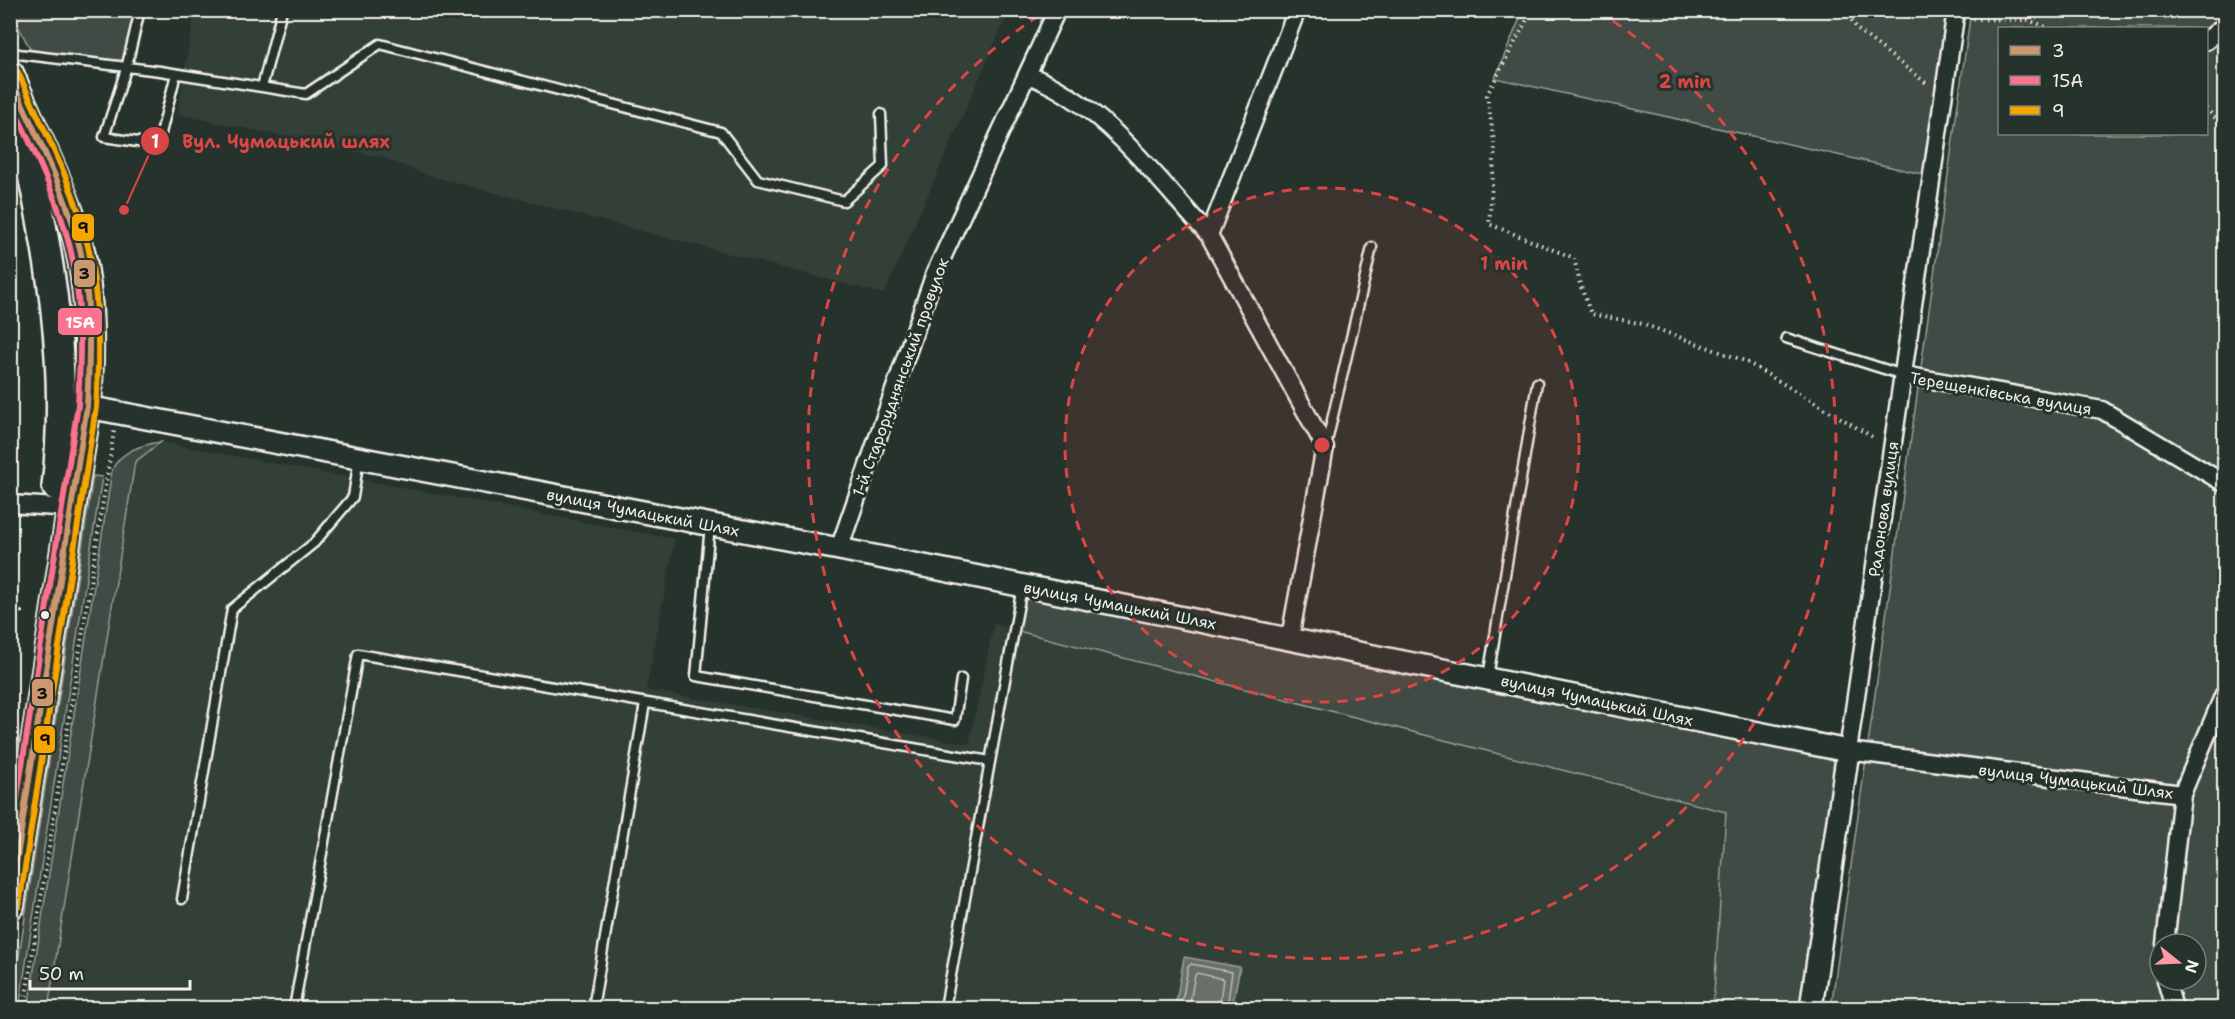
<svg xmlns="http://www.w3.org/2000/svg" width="2235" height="1019" font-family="'Shantell Sans',sans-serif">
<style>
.built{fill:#333f39}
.green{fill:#414b45;stroke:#9a9e96;stroke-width:1.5;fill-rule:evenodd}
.water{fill:#676f68;stroke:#9fa39b;stroke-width:1.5}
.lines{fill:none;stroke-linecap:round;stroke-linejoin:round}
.shore{stroke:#bcbdb5;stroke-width:1.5}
.service-casing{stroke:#f4f1e8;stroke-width:13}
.minor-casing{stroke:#f4f1e8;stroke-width:21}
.tertiary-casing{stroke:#f4f1e8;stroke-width:26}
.primary-casing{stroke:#f4f1e8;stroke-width:32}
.path{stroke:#f4f1e8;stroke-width:4;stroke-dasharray:1.5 4.5;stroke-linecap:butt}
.service{stroke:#26332d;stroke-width:8}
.minor{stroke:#26332d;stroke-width:16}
.tertiary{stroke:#26332d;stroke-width:21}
.primary{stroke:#26332d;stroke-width:27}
.bus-1-casing{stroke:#26332d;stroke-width:10}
.bus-2-casing{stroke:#26332d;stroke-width:10}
.bus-3-casing{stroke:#26332d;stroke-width:10}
.bus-1{stroke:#cd976f;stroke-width:6}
.bus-2{stroke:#fc738d;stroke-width:6}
.bus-3{stroke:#f7a600;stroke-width:6}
.ring{fill:none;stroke:#da4645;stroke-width:3;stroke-dasharray:10 8}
.bus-dot{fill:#f4f1e8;stroke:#26332d;stroke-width:2}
.labels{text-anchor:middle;stroke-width:6;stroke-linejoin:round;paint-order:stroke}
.street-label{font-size:16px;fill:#f4f1e8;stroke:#26332d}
.centre{fill:#da4645;stroke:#26332d;stroke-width:3}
.ring-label{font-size:18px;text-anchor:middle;font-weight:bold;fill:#da4645;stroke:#26332d;stroke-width:6;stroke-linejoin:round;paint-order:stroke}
.leader{fill:none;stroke:#da4645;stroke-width:2}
.callout-dot{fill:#da4645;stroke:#26332d;stroke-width:2}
.mark-label{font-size:18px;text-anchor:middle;font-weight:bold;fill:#fff}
.callout-label{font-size:18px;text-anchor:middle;font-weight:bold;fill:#da4645;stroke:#26332d;stroke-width:6;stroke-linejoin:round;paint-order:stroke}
.line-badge{stroke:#26332d;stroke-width:2}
.badge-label{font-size:16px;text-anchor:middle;font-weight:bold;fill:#fff}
.pale-badge-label{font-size:16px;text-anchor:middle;font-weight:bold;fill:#111}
</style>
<rect width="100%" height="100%" fill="#26332d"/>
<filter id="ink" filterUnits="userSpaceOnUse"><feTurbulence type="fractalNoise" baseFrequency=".0167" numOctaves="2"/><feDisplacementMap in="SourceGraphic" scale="12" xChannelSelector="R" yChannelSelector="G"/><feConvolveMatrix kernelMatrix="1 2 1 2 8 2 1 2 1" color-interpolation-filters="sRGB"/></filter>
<g filter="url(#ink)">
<!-- built -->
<path class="built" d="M195,11h814l-125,283 -457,-119 -45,-18 -205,-43z
M161,442l514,97 -29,151 323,54 25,-120 733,188 -14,196h-1665l87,-546z"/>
<!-- green -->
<path class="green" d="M10,11h130l-14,58 -93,-15z
M1523,11h434l-26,165 -436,-98z
M1971,11h253v997h-393zM2000,28h206v106h-206zM2160,944h36v36h-36z
M161,442l-26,20 -87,546h-20l84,-537c6,-19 31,-27 49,-29z
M93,476l9,1 -83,531h-8z
M1022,586l826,165 -37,257h-98l13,-196 -712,-182z"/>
<!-- water -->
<path class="water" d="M1184,957l56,10 -8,41h-57z"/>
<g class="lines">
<!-- shore -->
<path class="shore" d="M1181,1008l7,-41 3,-3 41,8 -5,36
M1189,1008l6,-33 2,-2 26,6 -4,29"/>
<defs>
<path id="service" d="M140,10l-14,59 -22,68 54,8 18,-71
M10,53l150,18 146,23 74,-50 341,88 37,48 86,21 39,-35 -2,-52
M262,87l20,-77
M1786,338l117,37
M1326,446l46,-199
M710,525l-14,151 259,44 6,-41
M1488,677l49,-294
M182,899l50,-290 82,-66 39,-46 6,-39
M294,1008l64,-354 632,107
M593,1008l52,-305
M945,1008l77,-421"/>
<path id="minor" d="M1956,10l-108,741 334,43
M2206,41l18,-15
M1028,75c75,28 128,103 181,160
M1903,375l199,35 122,73
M10,504l61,4
M839,549l96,-276 122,-263
M1290,638l35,-191 -116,-212 88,-225
M2165,944l17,-150 42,-100
M2166,980l8,28"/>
<path id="tertiary" d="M72,404l767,145 1009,202 -37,257"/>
<path id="primary" d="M10,75c19,47 43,92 60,140 22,61 21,127 17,191l-77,499
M24,138c26,115 46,229 32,348"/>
</defs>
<!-- service casing -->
<use href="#service" class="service-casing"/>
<!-- minor casing -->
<use href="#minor" class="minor-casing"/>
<!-- tertiary casing -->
<use href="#tertiary" class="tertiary-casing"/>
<!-- primary casing -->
<use href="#primary" class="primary-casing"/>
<!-- path -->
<path class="path" d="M1532,10l-45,85 8,53 -6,76 85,34 6,26 11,30 52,10 102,37 131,78
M1845,10l13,20 68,53
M1973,19l55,1 21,8
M2206,108l18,20
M10,605l11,7 -11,11
M24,1008l90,-577"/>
<!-- service -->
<use href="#service" class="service"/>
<!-- minor -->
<use href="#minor" class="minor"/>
<!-- tertiary -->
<use href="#tertiary" class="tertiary"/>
<!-- primary -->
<use href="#primary" class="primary"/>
<defs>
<path id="bus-1" d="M10,76c23,54 51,105 67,161 15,55 13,113 10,169l-77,496"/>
<path id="bus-2" d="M10,99c21,47 45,92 58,141 15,54 13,110 10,165l-68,438"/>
<path id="bus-3" d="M18,72c23,54 54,108 68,166 14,55 14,113 10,169l-77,499"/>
</defs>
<!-- bus-1 casing -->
<use href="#bus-1" class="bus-1-casing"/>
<!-- bus-2 casing -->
<use href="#bus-2" class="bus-2-casing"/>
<!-- bus-3 casing -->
<use href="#bus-3" class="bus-3-casing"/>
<!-- bus-1 -->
<use href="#bus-1" class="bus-1"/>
<!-- bus-2 -->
<use href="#bus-2" class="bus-2"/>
<!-- bus-3 -->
<use href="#bus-3" class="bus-3"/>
</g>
</g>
<!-- distance rings -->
<circle cx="1322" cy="445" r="257" fill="#da4645" fill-opacity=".12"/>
<g class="ring">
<circle cx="1322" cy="445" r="257"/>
<path d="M1598 11A514 514 0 1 1 1046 11"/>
</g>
<!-- markers -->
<circle class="bus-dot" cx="45" cy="615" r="5"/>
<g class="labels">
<!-- street labels -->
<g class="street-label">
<text transform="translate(900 377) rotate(-70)" y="6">1-й Староруднянський провулок</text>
<text transform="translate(2001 393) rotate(10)" y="6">Терещенківська вулиця</text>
<text transform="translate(1883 509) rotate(-82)" y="6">Радонова вулиця</text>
<text transform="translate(643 512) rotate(11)" y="6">вулиця Чумацький Шлях</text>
<text transform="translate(1120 605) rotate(11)" y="6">вулиця Чумацький Шлях</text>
<text transform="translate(1597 700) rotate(12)" y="6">вулиця Чумацький Шлях</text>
<text transform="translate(2076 781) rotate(7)" y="6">вулиця Чумацький Шлях</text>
</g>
</g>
<circle cx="1322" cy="445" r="9" class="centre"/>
<g class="ring-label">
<text x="1685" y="88">2 min</text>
<text x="1504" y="270">1 min</text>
</g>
<!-- callouts -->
<path class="leader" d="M124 210L155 141"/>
<g class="callout-dot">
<circle cx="124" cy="210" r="6"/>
<circle cx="155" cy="141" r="15"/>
</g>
<g class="mark-label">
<text x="155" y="148">1</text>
</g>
<g class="callout-label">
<text x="286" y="148">Вул. Чумацький шлях</text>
</g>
<g class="line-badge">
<rect x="71" y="213" width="24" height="29" rx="6" fill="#f7a600"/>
<rect x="73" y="259" width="23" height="29" rx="6" fill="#cd976f"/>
<rect x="57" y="307" width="46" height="29" rx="6" fill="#fc738d"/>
<rect x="31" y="678" width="23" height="29" rx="6" fill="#cd976f"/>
<rect x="33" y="725" width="23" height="29" rx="6" fill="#f7a600"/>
</g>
<g class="badge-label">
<text x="80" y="328">15A</text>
</g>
<g class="pale-badge-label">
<text x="83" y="233">9</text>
<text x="84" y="279">3</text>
<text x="42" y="699">3</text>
<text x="45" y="745">9</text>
</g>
<!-- margin -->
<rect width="2235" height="1019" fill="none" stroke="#26332d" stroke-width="36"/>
<rect x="18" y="18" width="2199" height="983" fill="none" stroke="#f4f1e8" stroke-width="2" filter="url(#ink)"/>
<!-- legend -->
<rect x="1998" y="27" width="210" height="108" fill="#26332d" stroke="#787f78" stroke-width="1.5"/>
<rect x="2010" y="46" width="30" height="9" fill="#cd976f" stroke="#787f78" stroke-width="1.5"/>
<text x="2052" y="57" font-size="18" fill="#f4f1e8">3</text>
<rect x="2010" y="76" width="30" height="9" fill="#fc738d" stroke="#787f78" stroke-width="1.5"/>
<text x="2052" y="87" font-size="18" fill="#f4f1e8">15A</text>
<rect x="2010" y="106" width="30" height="9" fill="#f7a600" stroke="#787f78" stroke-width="1.5"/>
<text x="2052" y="117" font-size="18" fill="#f4f1e8">9</text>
<!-- north arrow -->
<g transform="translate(2178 962) rotate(108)"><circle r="28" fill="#26332d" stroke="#787f78" stroke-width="1.5"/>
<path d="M0-4.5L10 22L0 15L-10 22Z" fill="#ff9aa2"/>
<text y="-9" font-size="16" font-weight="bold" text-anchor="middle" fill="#f4f1e8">N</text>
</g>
<!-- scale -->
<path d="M30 980v9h160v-9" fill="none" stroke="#f4f1e8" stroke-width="3"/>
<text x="39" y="980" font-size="18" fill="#f4f1e8" stroke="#26332d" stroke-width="4.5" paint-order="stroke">50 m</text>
</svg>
